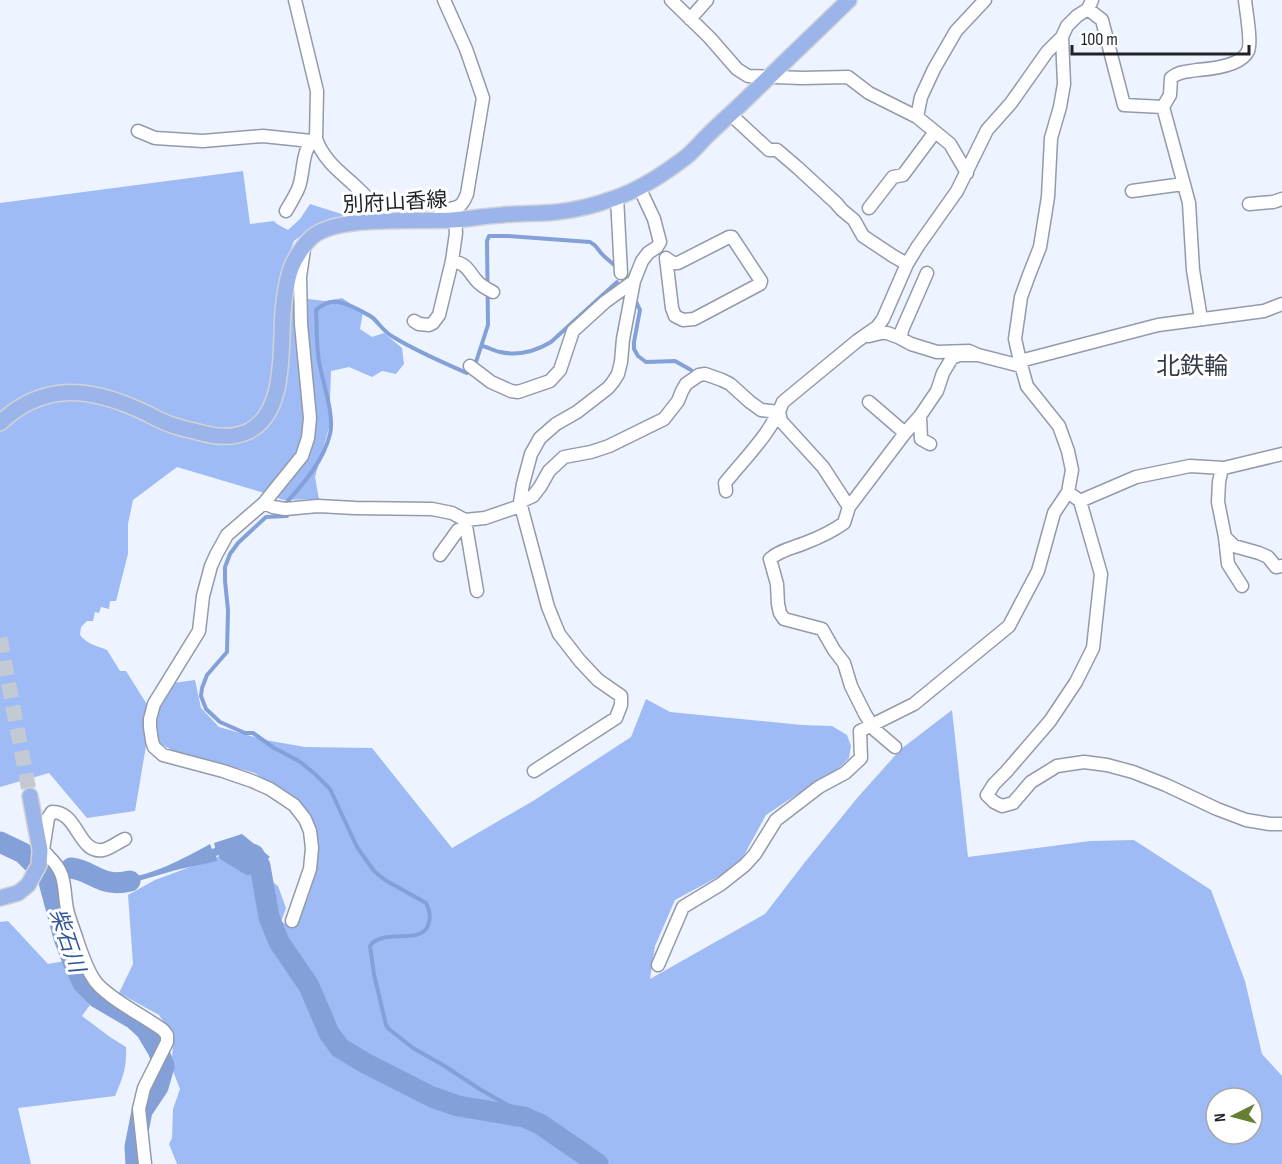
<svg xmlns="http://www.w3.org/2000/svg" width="1282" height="1164" font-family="'Sofia Sans Condensed','Noto Sans JP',sans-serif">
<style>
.forest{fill:#9ebbf5;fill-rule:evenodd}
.water{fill:#84a0d8}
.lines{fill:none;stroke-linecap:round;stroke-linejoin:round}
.stream{stroke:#84a0d8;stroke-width:4}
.river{stroke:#84a0d8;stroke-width:21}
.major-tunnel{stroke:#c4cad4;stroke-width:15;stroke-dasharray:15 8;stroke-linecap:butt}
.minor-casing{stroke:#929aab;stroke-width:15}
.major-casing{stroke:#d2d3d4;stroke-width:18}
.minor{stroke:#fff;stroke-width:12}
.major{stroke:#9bb5ea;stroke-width:15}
.labels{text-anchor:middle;stroke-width:6;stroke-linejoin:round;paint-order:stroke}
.street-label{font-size:21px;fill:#1e2228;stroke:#fff}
.water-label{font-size:22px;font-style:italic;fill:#34559a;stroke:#fff}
.quarter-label{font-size:24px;fill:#343b49;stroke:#fff}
</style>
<rect width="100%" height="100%" fill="#eef4ff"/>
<!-- forest -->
<path class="forest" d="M243,171l7,53 24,-3 3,3 11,6 12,-11 10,-15 38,12 -16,2 -15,6 -23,17 -14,35 12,21 33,4 17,-3 21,14 -3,17 12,8 12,-4 18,15 2,16 -8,10 -14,-3 -10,6 -23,-10 -18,4 -2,57 -14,49 4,22 -36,1 -22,-8 -84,-25 -44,33 -5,24v30l-12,47h-6l-1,8 -8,-2 -2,6 -4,-1 -2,9h-6l-6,6 -1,8c7,9 17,11 27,15l13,21h6l22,35 -1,34 -12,71 -48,7 -38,-45 -49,14v-584z
M195,680l6,28 18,19 46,13 40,7 67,1 80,100 81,-47 98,-64 15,-38 24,13 132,13 30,1 15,9 4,11 -2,12 -11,11 -21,12 -51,34 -28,51 -63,34 -20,46 -5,33 115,-65 40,-52 53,-65 43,-48 51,-39 16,147 122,-16 44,-1 77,50 34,91 17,73 20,22v88h-1105l-8,-20 3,-6 1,-29 7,-20 -9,-23 3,-29 -15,-22 -40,-22 14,-29 -5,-69 27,-15 73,-27 21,11 29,22 8,22 -5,14 15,5 14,-35 8,-50 -14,-34 -49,-35 -80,-21 -17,-10c-3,-28 0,-35 15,-59zM1216,1098h36v36h-36z
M8,921l40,43 17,-3 6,17 19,27 -8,11 28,21 16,10c1,19 -3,31 -11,49l-97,12 13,56h-31v-242z"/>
<!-- water -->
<path class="water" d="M242,834l28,23 -22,19 -28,-17 -1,-4 -3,1 1,5 -41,9 -48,14 -19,1 -7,-4 1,-2c7,2 12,1 19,0 33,-5 59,-19 88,-35l2,5 3,-1 -1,-5z"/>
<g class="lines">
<!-- stream -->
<path class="stream" d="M634,298l6,12 -6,32v7l4,7 8,6 29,-1 16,9
M482,346c6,1 12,5 18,6 18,4 36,-1 51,-10l66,-60
M524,1117l-9,-8 -34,-19 -38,-25 -30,-17 -24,-19 -3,-4 -12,-51 -4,-28c12,-19 55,1 59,-24 2,-7 0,-13 -3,-19l-41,-23 -11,-9 -17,-24 -27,-58 -15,-15 -16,-13 -25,-13 -21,-15h-8l-25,-11 -14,-13 -5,-13 1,-8 5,-13 20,-23 1,-42 -3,-29v-14l5,-13 8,-11 28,-26 21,-1 -1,-13c18,-20 38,-43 44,-69 5,-19 -8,-53 -11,-73 -3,-17 -2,-34 -3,-51 16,-15 30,-7 47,2 3,2 9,4 12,8 7,7 10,13 20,18 23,14 47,24 72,35l9,-11 12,-37 -1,-84 2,-5h19l82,6c6,3 7,6 11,11 5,6 11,9 16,15"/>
<!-- river -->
<path class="river" d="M0,842l23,11 25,25 16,60 10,26 9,19 15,15 36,21 12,11 12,20 6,16 -6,21 -16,24 -7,36 1,17
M240,850l14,5 6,11 9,51 10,25 30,44 20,47 11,15 27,16 65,33 26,9 66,11 16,7 58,40
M71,868c23,3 30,20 59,13"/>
<!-- major-tunnel -->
<path class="major-tunnel" d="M0,638l30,158"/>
<defs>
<path id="minor" d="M295,0l22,91 -1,48c7,19 20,30 35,43 13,12 25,24 36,38
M671,0l39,38 27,31 11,7 54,2 46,-1 21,16 48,24 33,27 17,29
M1088,9l14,11 22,85 39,2
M690,19l17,-19
M730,114l39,36h8l21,18 38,35 6,7 12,10 9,16 30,20 14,8
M917,117l4,-20 13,-28 22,-38 29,-31
M138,131l17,7 48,3 60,-5 48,5
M1132,191l51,-7
M617,197l4,76
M1249,204l24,-2 9,-3
M869,208l24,-31 10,-2 32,-43
M286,211c4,-7 9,-15 12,-22 7,-15 2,-41 18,-50
M441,220l-1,-6 3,-4c15,-3 18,-1 24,-16l16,-96 -17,-49 -22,-49
M729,237h3l29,44 -1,3 -66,35 -11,1 -8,-4 -3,-8 -6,-50 7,5h5z
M452,261c15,3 15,8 24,19 4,5 11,9 17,12
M1201,319l-8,-49 -4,-67 -26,-96 7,-12 1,-17c8,-7 16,-6 26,-8 14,-1 44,-4 51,-19 4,-9 -2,-40 -3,-51
M414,321l5,3 10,1 4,-2 6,-8 13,-54 4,-28 -1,-13
M869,336l12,-3h6l11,4 13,7 26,8 32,-1 9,4 43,11
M901,338l1,-8 25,-57
M1020,361l138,-36 106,-14 18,-7
M470,366l21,16 20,9 7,1 32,-11 10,-11 13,-39 32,-29 29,-21
M869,402l36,31
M779,412l2,9 42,46 26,40
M920,416l1,23 9,5
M1222,468l-3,14 -1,20 7,35 3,27 14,22
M726,491l-1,-8c21,-26 46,-50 58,-81l74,-61 20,-14 6,-8 24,-55 11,-18 39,-55 30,-61 24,-27 36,-51 15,-15
M1068,492l12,9 21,73 -8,74 -17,34 -26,39 -44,51 -12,12 -7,11 7,7 8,4 11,-3 18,-21 26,-16 27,-4 23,3 26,7 33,13 51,24 29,11 24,4h12
M1080,501l56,-24 54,-11 34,2 58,-14
M520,502l13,-6 7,-9 9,-16 15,-14 27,-5 18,-6 55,-27 14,-18 4,-10 4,-7 13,-9 6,-1 17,6 8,4 20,18 11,8 18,2
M264,503l9,4 12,2 33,-3 37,2 77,1 20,4 13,7 20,-2 35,-12
M465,520l12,71
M1225,537l9,9 25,7 9,4 8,10 6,-1
M440,555l18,-25 8,-3
M895,747l-20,-17 -10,-16 -14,-28 -7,-23 -10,-13 -12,-21 -38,-10 -4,-6 -2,-9 -1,-20 -7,-25c10,-9 23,-11 35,-16 13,-5 28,-12 39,-20l5,-16 56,-74 15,-17 17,-25 6,-18 9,-15 7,-3h19
M534,771l82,-53 5,-13v-9l-23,-16 -18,-19 -21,-27 -11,-27 -28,-105 3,-18 8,-30 9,-16 16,-14 21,-12 31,-24 5,-6 5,-8 3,-12 2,-23 11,-58 8,-20 6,-8 9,-6 3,-5 -6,-23 -15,-32
M40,850c4,1 7,4 10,8 17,16 13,30 17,51 2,10 7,21 10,31 4,12 9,27 16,38 9,17 54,40 70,52l4,5v7l-23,46 -5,21 6,55
M43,850l5,-32 4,-6c26,-1 26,42 51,38 8,-2 15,-8 22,-11
M292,921l18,-52 2,-21 -2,-17 -5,-12 -11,-14 -24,-16 -18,-8 -29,-10 -60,-16 -9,-8 -2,-6 -2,-14v-8l4,-15 45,-73 4,-35 8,-30 5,-11 11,-20 37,-32 38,-47 6,-18 2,-20 -9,-94 -1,-47 4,-28
M658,965l25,-58 38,-23 24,-19 10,-11 21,-34 43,-33 26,-14 16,-15 -1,-27 54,-27 95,-78 29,-55 16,-58 14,-21 4,-22 -4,-19 -9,-25 -32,-40 -7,-25 -5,-22 6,-42 8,-22 11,-28 8,-50 3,-59 9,-31 4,-23 -2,-47 5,-11 10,-10 11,-7 4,-9"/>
<path id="major" d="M0,423c42,-40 87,-36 137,-14 12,5 23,12 35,16 8,3 18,5 26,7 17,5 33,7 49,0 40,-18 33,-84 36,-120 1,-13 4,-32 8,-44 4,-10 13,-24 21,-31 25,-22 107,-15 140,-17 17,-1 33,-4 50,-5 18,-2 36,-1 55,-3 20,-2 39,-7 58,-14 24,-8 47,-23 67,-38 9,-6 16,-15 24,-23 10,-10 21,-20 32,-30 37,-36 74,-71 111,-107
M0,898l18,-5 10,-8 11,-20 1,-15 -10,-54"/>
</defs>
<!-- minor casing -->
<use href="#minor" class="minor-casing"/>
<!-- major casing -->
<use href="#major" class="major-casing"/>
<!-- minor -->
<use href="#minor" class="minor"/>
<!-- major -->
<use href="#major" class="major"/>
</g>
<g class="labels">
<!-- street labels -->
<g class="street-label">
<text transform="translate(395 202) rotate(-3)" y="7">別府山香線</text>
</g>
<!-- water labels -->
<g class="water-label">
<text transform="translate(68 940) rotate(71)" y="8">柴石川</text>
</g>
<!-- quarter labels -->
<g class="quarter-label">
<text x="1192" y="374">北鉄輪</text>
</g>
</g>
<!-- north arrow -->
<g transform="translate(1234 1116) rotate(264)"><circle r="28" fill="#ffffff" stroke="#a5a7a9" stroke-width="1.5"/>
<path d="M0-4.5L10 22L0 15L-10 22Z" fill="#677f32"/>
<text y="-9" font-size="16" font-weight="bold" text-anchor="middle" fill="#1e2228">N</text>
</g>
<!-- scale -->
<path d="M1072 45v9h177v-9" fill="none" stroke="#1e2228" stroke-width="3"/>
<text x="1081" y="45" font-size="18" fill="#1e2228" stroke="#ffffff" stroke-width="4.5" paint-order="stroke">100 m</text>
</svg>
